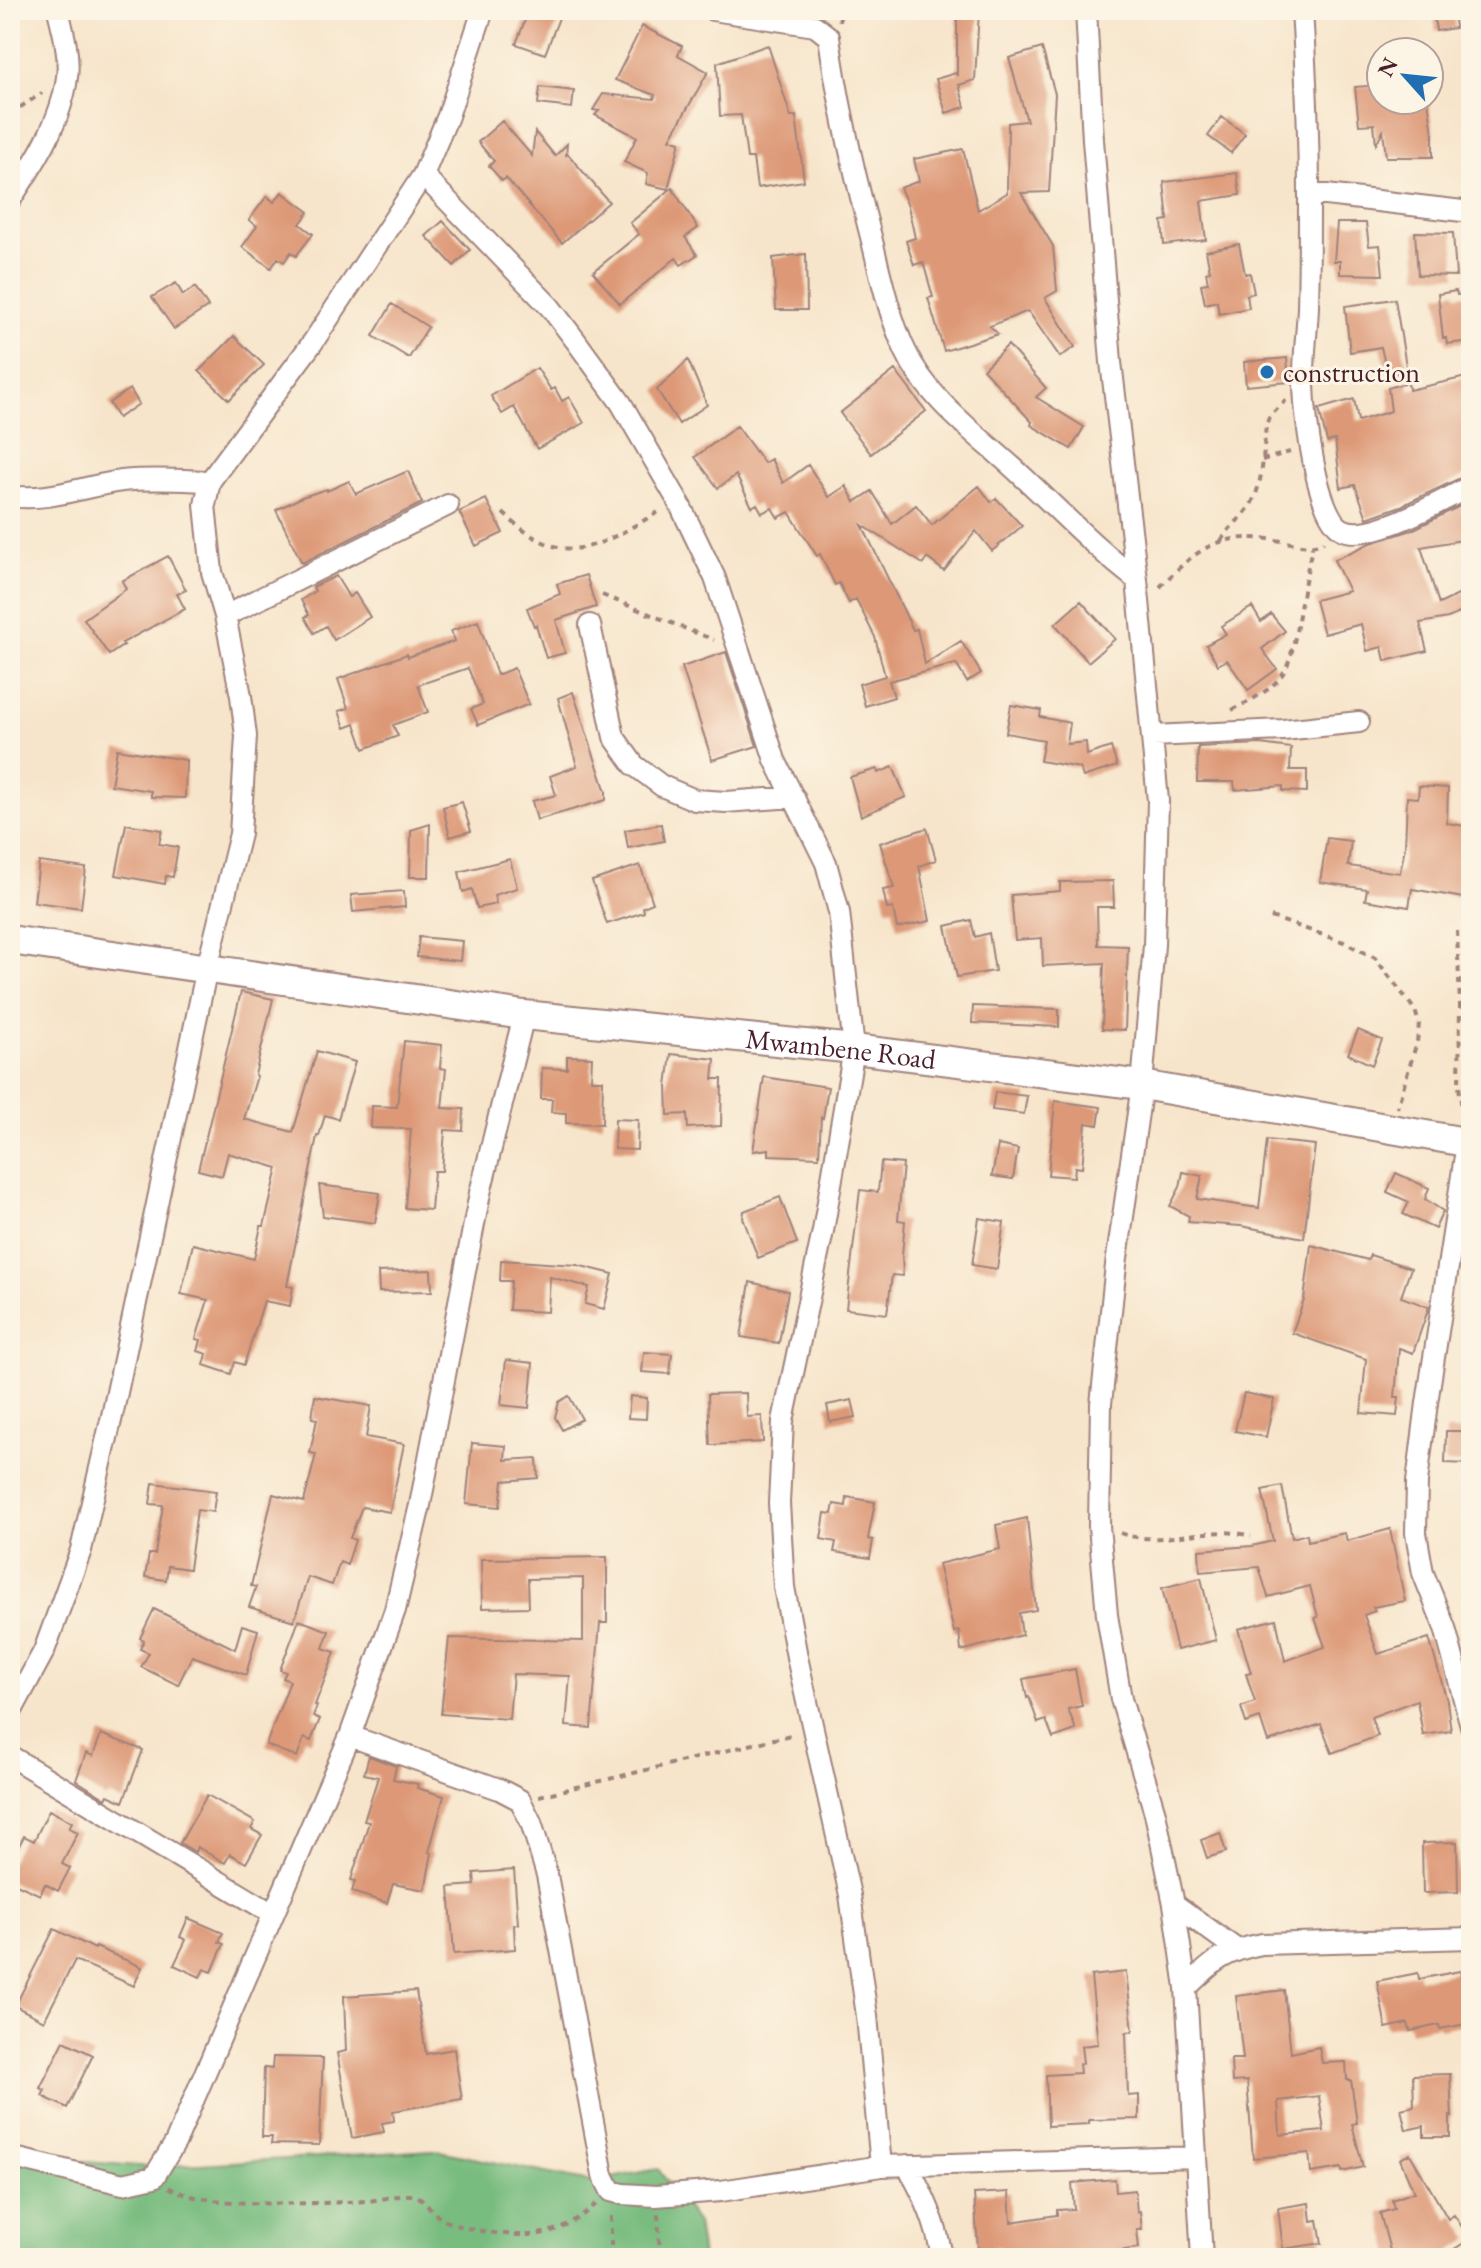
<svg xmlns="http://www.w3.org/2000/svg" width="1481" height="2268" font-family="'EB Garamond',serif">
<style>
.forest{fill:#78bc7f;stroke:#616e55;stroke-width:2}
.building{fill:#d97;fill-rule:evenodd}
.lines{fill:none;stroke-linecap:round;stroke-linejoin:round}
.street-casing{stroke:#a0827b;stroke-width:24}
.secondary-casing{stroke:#a0827b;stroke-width:32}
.path{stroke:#a0827b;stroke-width:4;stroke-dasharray:6 6;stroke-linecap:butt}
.street{stroke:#fff;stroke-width:20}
.secondary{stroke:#fff;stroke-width:28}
.poi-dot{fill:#1f6fb2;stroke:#fcf5e5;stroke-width:3}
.labels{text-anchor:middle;stroke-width:6;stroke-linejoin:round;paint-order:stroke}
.poi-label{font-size:28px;fill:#4a1f2b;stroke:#fcf5e5;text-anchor:start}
.street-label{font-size:28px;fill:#4a1f2b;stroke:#fcf5e5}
</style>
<rect width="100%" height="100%" fill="#fcf5e5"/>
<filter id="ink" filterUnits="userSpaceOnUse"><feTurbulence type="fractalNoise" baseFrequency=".0125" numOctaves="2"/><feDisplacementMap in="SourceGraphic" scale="16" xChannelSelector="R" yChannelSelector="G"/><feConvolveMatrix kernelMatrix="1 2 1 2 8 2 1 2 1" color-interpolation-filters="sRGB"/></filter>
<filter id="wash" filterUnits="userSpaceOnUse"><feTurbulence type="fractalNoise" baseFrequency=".006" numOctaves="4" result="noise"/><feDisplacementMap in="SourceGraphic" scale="32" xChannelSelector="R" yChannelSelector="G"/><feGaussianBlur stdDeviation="1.8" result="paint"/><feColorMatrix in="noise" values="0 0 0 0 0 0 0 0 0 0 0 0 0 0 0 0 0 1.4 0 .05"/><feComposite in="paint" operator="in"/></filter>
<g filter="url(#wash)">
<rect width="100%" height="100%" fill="#f7e5cb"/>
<!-- forest -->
<path class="forest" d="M434,2150l156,32 68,-13 39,54 5,35h-692v-102l141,11z"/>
<g id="blocks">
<!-- building -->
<path class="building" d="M529,10h33l-17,44 -29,-10z
M957,10h22l-4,70 -16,5 6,22 -19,6 -10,-34 20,-6 1,3z
M1433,10h20l2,18 -19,3z
M642,26l40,20 -4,9 30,17 -38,67 10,3 -12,47 -22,-5 2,-11 -24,-11 13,-25 -42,-22 4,-4 -6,-1 10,-16 51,5 1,-4 -40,-15z
M768,45l23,72 5,-1 8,65 -47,7 -4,-30h-6l-6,-43 -21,1 -3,-53z
M1042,48l13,46 -6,98 -28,1 32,53 4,45 -12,7 30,49 -15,10 -32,-46 -38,15 8,8 -54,17 -16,-53 5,-1 -10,-35 -9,3 -8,-24 9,-3 -7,-32 -8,-18 19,-7 -5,-22 49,-10 15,61 29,-17 1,-70 19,-2 -18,-63z
M1381,85v15h47l5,33v24h-47l-3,-26 -7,13 -2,-20 -15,1 -4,-38z
M540,87l34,4 -2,17 -34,-4z
M1222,117l23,17 -14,19 -23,-17z
M502,121l30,35 3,-24 20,24 12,-12 -1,12 1,-3 42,49 -47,41 -56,-65 -4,3 -13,-15 5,-5 -16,-19z
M1237,173l3,22 -39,6 5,39 -42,5 -2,-24 6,-1 -4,-38z
M672,188l26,40 -13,9 12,18 -16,10 -5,-7 -56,46 -27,-32 46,-38 -9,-11z
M282,192l27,20 -9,12 13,10 -17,22 -5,-4 -7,10 -6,-4 -7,10 -29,-21 15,-21 -8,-6 18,-24 7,6z
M443,221l27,29 -16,16 -28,-30z
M1337,223h29l3,23 11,-1 3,30 -43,-1v-13h-6z
M1415,232l38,1 3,43 -38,-1z
M1239,244l6,30 5,-1 4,20 -7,2 2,13 -30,6 -2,-13 -12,3 -4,-20 7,-1 -2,-11 4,-1 -4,-20z
M806,254l1,56h-31l-3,-52z
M176,283l7,12 12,-8 13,20 -34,22 -22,-32z
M1456,291l1,4 11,-1 3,47 -24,3 -1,-6h-3l-5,-44z
M1395,299l12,73 -20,1 -6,-26 -31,5 -5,-46z
M392,304l36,23 -19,31 -36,-22z
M234,336l30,29 -35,35 -30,-29z
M1008,345l38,43 -10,9 48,30 -13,22 -40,-24 1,-3 -49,-53z
M1287,358l2,24 -43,4 -2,-24z
M688,360l19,45 -28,19 -22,-34z
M537,368l14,22 4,-2 7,13 7,-4 15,26 -47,26 -23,-42 -12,7 -11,-18z
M895,370l31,41 -55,43 -31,-41z
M1471,376v97l-70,33 -34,12 -12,-33 -14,3 -6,-48 -8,2 -8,-33 35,-10 4,22 33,-10 -3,-23 20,-6 1,8z
M130,389l9,15 -21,14 -9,-15z
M737,426l27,37 7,-4 12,24 25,-18 21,32 17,-11 9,16 17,-11 20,33 24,-19 16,20 47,-39 12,16 5,-4 26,28 -30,25 -16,-20 -32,40 -17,-13 -4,6 -61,-39 51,105 4,-1 8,35 36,-23 20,32 -14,9 -11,-18 -67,17 5,16 -29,9 -6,-22 26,-8 -10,-39 -19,-38 -7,4 -10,-20 -4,2 -15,-31 -3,2 -28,-44 -11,6 -6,-10 -10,5 -5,-9 -5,3 -16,-32 -18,13 -23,-31z
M408,471l14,32 -120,60 -26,-53 26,-13 25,-8v2l22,-10 7,13z
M486,499l17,34 -27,13 -17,-34z
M1462,505l6,34 -47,8 18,57 32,-15v19l-23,10 -28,5 7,28 -42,10 -3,-14 -15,4 -6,-27 -37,10 -9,-34 34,-9 -15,-31 34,-16 44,-14z
M168,556l18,34 -9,4 8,15 -63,34 2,2 -15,10 -25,-36 42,-30 -4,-8z
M586,575l10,32 -40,13 9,33 -19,5 -10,-33 -2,1 -7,-18 33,-14 -3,-10z
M336,576l13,21 6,-4 15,24 -36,23 -8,-14 -12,7 -9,-16 4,-2 -8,-15 14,-9 -2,-4z
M1081,601l34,38 -27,23 -33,-38z
M1252,607l9,15 10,-8 14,17 -23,18 15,20 -29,21 -21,-30 -9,5 -12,-20 20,-11 -5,-8z
M478,621l19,54 17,-7 15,36 -51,21 -7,-16 12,-5 -15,-36 -50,17 10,27 -35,13 5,11 -34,13 -9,-25 -10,4 -6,-17 9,-3 -10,-29 69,-25 1,3 47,-16 -4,-10z
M726,652l31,94 -45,14 -30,-93z
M573,692l33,100v8l-69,20 -5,-19 24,-6 -6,-19 27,-10 -19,-68z
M1011,705l30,5 -1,7 30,6 -3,21 19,-2 1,13 24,-8 6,19 -34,11 -3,-9 -40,-7 4,-21 -38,-7z
M1260,744l31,4 -1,22h17v22l-24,-1v-5l-48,4 -1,-8h-37l1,-35z
M117,749l69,11 -1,38 -34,-1v-6l-40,-6z
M893,767l13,30 -45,19 -11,-39 27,-8 1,4z
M1419,786l29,2 -1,35 24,4 -2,72 -57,-10 -3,18 -44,-7 2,-11 -47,-7 7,-44 24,3 -3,25 52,7 5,-26 2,-50 11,1z
M462,802l9,29 -21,6 -7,-30z
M126,824l36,6 -3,14 19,3 -5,30 -7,-1 -1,8 -49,-9z
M430,824l-1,53h-19l1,-47z
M661,824l3,17 -36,7 -3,-18z
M927,828l9,32 -17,6 11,55 -33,7 -4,-20 -6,1 -4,-19 11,-2 -14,-45z
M510,859l7,29 -23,7 2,9 -19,4 -5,-19 -9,3 -4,-20z
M39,862l47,6 -5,40 -47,-6z
M640,865l13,38 -10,4 1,5 -37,12 -15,-43z
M1113,881l1,26h-17l1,38 30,1 -3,84 -23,-1 2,-66 -61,3 -1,-28 -27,2 -4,-45 49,-4v-9z
M404,891l1,16 -52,5 -2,-17z
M971,920l4,17 14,-4 6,38 -38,6 -11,-51z
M419,937l43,4 -2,20 -43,-4z
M241,992l32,7 -18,76 2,1 -13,43 49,13 24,-81 38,11 -17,57 -13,-4 -6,21h-2l-30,150 6,1 -3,19 -26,-5 -20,64 -9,-3 -4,12 -27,-9 3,-11 -9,-3 3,-11 -5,-1 12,-39 -27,-6 12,-50 61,15 7,-33h3l14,-58 -50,-15 -6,23 -24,-6z
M973,1006l86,3v18l-87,-4z
M1358,1030l24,10 -10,25 -24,-11z
M404,1041l38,4 -2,23 6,1 -4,39 22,1 -1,22 -18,-1 -3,41h-8l-3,39 -26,-2 6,-79 -40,-1 1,-22 25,1z
M671,1054l44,5 -2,20h9l-1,47 -33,2 -1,-14 -19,1 -1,-29z
M567,1056l25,1 -1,23h12l-1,44 -36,-1v-10l-15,-1 1,-13h-11l1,-31 25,1z
M764,1077l64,10 -5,31 -2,-1 -2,40 -50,-2v-6l-16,2z
M995,1092l32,4 -3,18 -32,-4z
M1055,1101l46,6 -3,18 -12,-2 -4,45 -7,-1 -1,10 -26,-2z
M615,1119l23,1 -1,30 -23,-1z
M1267,1140l48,5 -11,93 -63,-12 -53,-4 1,-6 -19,-10 10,-19 3,-15 19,4 -5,23 62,9z
M998,1145l20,4 -5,30 -21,-3z
M881,1162l22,2 -5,56 7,1 -3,34 1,21 -11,-1 -5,39 -41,-5 14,-119 18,2z
M1396,1173l33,15 -4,11 18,12 -8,18 -32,-15 6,-12 -22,-10z
M319,1185l61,8 -5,30 -52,-7z
M780,1197l17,46 -39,15 -15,-40 1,-7z
M979,1218l25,4 -7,47 -25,-4z
M1311,1245l57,15 2,-5 41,13 -10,29 28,10 -16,46 -14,-5 -4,49h4l-2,19 -36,-3 5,-54 -74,-26 12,-33z
M501,1260l76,5 36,9 -9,35 -19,-5 4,-17 -39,-10 -2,35 -39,-2 2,-29h-11z
M431,1270l1,21 -53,1 -1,-20z
M750,1282l38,9 -9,52 -38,-6z
M644,1352l28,2 -2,20 -28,-2z
M506,1360l27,3 -4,45 -28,-3z
M746,1393l1,24 15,-1 1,26 -53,3 -2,-51z
M1244,1393l30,6 -8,38 -31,-6z
M315,1396l56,10 -5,31 38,7 -14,68 -28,-5 -12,31 5,2 -8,25 -7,-3 -8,23 -24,-8 -14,44 -45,-14 7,-20 -5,-1 22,-92 31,8 12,-48 -6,-1 7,-34 -5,-1z
M569,1396l13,23 -20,11 -7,-13 4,-15z
M630,1396l17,2 -1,21 -18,-1z
M852,1400l4,17 -26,5 -3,-17z
M1446,1431h25v33l-26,-1z
M472,1443l34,3 -1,14 32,-2 1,20 -35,3 -3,26 -34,-3z
M153,1483l63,8 -3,21 -16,-2 -8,59 -21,-3 -2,14 -21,-3 4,-23h6l8,-49 -13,-1z
M1282,1486l10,52 15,-4 1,7 37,-8 2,8 43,-12 15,72 -32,6 2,4 -11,4 14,39 51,-16 18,63 4,30 -28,4 -6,-35 -46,17 7,19 -46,17 -11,-29 -53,18 -8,-24 -14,5 -5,-16 14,-5 -9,-28 5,-1 -13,-44 38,-10 9,42 40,-14 -10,-29 3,-1 -8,-31 -42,11 -9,-30 -59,5 -1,-22 53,-4 21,-5 -11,-51z
M847,1497l28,5 -7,37 5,1 -3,18 -36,-6 2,-10 -15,-3 4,-26 7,1 2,-10 12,2z
M1027,1518l9,92 -17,3 3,22 -61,16 -2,-20 -5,1 -16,-68 62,-15 -4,-24z
M607,1557v66h-7l-9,105 -25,-2 4,-50 -57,-2 -4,45 -68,-5 8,-76 134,3v-63l-55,1 1,28 -47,1 -1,-49z
M1201,1578l15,62 -39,10 -15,-62z
M154,1609l81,40 7,-24 16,5 -12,45 -54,-19 -14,29 -37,-18 8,-14 -9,-4 4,-9 -4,-2z
M299,1620l30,11 -6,17 12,4 -20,53 2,1 -4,10 7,3 -9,22 -7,-3 -7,19 -31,-12 24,-64 -7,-3 3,-6 -6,-2z
M1075,1669l7,37 -14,3 8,21 -23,8 -7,-18 -8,3 -9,-26 -2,1 -4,-19z
M101,1734l42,16 -20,52 -15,-7 -2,4 -30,-19 10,-27 7,3z
M369,1756l27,10 -3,13 25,5 -1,4 27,8 -15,56 3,1 -7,37 -32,-6 -6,19 -35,-11 3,-11 -4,-1 18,-58 -5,-1 14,-44 -14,-3z
M207,1795l48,27 -4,7 11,6 -16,28 -16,-9 -5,9 -28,-16 -2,5 -15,-9z
M49,1810l23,12 -3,6 9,4 -16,32 8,4 -12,23 -13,-7 -5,11 -30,-14v-18l14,-27 10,5z
M1220,1833l6,19 -19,6 -6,-18z
M1457,1842l1,50 -35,1 -1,-50z
M514,1870l4,54 -4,1 1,24 -61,5 -5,-67 26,-2 -1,-12z
M188,1918l35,15 -4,9 5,2 -12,28 -8,-3 -4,8 -26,-12 12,-25 -6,-3z
M54,1929l41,20 1,-2 46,20 -8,19 -59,-26 -31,61 -29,-15z
M1460,1971l11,52 -31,6 -1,-4 -29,6 -2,-8 -22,5 -9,-47 41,-8 1,6z
M1126,1972l7,59 -7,1 2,64 11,-1v24l-50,1v4l-41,2 -2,-51 34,-2 -1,-9 4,-1 -2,-17 17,-2 -7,-68z
M1284,1990l7,63 28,-6 3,16 24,-1 1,18h4l6,43 -5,1 11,43 -21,5 -1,-4 -30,5 -2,-20 -56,5 -6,-77 -15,1 -1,-23h12l-7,-63zM1319,2096l5,35 -44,4 -2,-34z
M416,1991l10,63 28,-5 8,50 -69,12 1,10 -12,2 2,9 -32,6 -15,-85 9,-2 -2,-55z
M64,2041l29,14 -26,53 -25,-12 3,-6 -5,-2z
M273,2057l50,1 -4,87 -48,-1 1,-7h-10l2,-69 8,1z
M1450,2074l2,43 -2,-1v21h-26v-11l-18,4 -5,-21 13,-3 -1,-31z
M1410,2154l38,65 6,-4 16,24 -30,19h-48l-12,-45 14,-4 -2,-9 22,-8 -14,-33z
M1115,2179l1,13 19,-2 2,22 3,-1 2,19h-5l2,18 -74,10h-66v-11l-21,1 -4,-54 35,-2 2,30 46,-7v-5l17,-1 -2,-26z
M1309,2203l2,18 7,-1 4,23 -39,6 -5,-41z"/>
</g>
</g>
<g filter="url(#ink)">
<use href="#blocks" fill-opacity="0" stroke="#a0827b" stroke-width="2"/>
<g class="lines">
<defs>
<path id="street" d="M713,10l102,16 14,11c9,67 24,131 41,196 10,39 18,80 35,117 23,51 76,87 115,124 39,36 75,74 117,106
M1086,10l7,130 18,222 26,218 21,221 -4,144 -12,140 -26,180 -15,139 -2,122 8,89 14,84 34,114 19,91 12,84 16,270
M1302,10c4,63 7,125 7,188 0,36 0,73 -1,109 -1,26 -5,53 -4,79 1,29 12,129 38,143 26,15 103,-30 129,-43
M423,175l127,132 26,34 45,62 57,98 37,77 60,182 51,103 13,49 15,137 -31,182 -40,190 -4,82 5,84 13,70 53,238 17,121 14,150
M1309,193l162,19
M10,200c24,-36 52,-79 57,-123 3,-21 -4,-47 -9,-67
M10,496c39,6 73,-10 112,-15 29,-3 58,-1 88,0
M225,616l223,-111
M590,625l24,112 20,28 28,21 33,14 31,2 68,-5
M1153,736l130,-6 76,-8
M1467,1143l-40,260 -10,79 -1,51 7,40 22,55 26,98
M10,1714l34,-63 37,-101 31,-134 95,-448 33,-134 6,-98 -5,-40 -16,-80 -13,-44 -7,-67 5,-24 103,-139 110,-167 25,-59 35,-106
M350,1736l149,53 21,11 11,22 16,53 56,300 8,16 12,3 33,2 65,-5 160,-25 315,-9
M10,1756l263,158
M1174,1904l62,45
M1186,1988c27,-26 38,-37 76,-44l209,-6
M10,2157l113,27 31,-7 21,-34 175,-407 45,-126 25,-105 60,-312 44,-178
M907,2165c17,30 30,59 35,93"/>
<g id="secondary">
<path id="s1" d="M10,940l514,75 330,34 288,36 329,58"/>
</g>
</defs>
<!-- street casing -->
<use href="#street" class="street-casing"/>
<!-- secondary casing -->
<use href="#secondary" class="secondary-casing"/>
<!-- path -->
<path class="path" d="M839,21l3,-11
M10,114l32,-21
M1262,460l28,-8
M503,513c64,60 93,34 159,-3
M1221,541c7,-14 20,-21 29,-35 14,-22 13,-55 16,-81l3,-8 17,-17
M1160,587c40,-42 62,-56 122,-46 16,3 27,8 42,1
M602,595l112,45
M1232,710c59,-29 57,-40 68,-101 3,-21 8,-41 12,-62
M1271,917l73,25 31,16 40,52 4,14 -2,18 -20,66
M1457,931l3,75 -1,80 4,31
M1120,1533c43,16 85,-10 131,3
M539,1796l256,-62
M169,2187c32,23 156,16 198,14 14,-1 28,-6 43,-6 16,0 19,17 32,24 19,11 62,16 83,16 28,0 51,-13 71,-31
M658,2214l2,44
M611,2258v-46"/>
<!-- street -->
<use href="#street" class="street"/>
<!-- secondary -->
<use href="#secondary" class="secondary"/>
</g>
</g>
<!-- markers -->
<circle class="poi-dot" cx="1267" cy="372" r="8"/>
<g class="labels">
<!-- poi labels -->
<g class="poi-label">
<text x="1283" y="382">construction</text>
</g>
<!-- street labels -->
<g class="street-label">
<text dy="10" stroke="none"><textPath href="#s1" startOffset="838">Mwambene Road</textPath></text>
</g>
</g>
<!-- margin -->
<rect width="1481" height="2268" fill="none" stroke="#fcf5e5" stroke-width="40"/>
<!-- north arrow -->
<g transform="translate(1405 76) rotate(297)"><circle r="38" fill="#fcf5e5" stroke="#b59f9b" stroke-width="2"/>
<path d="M0-6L14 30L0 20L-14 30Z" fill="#1f6fb2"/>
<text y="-12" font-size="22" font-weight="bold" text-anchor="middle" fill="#4a1f2b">N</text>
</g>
</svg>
